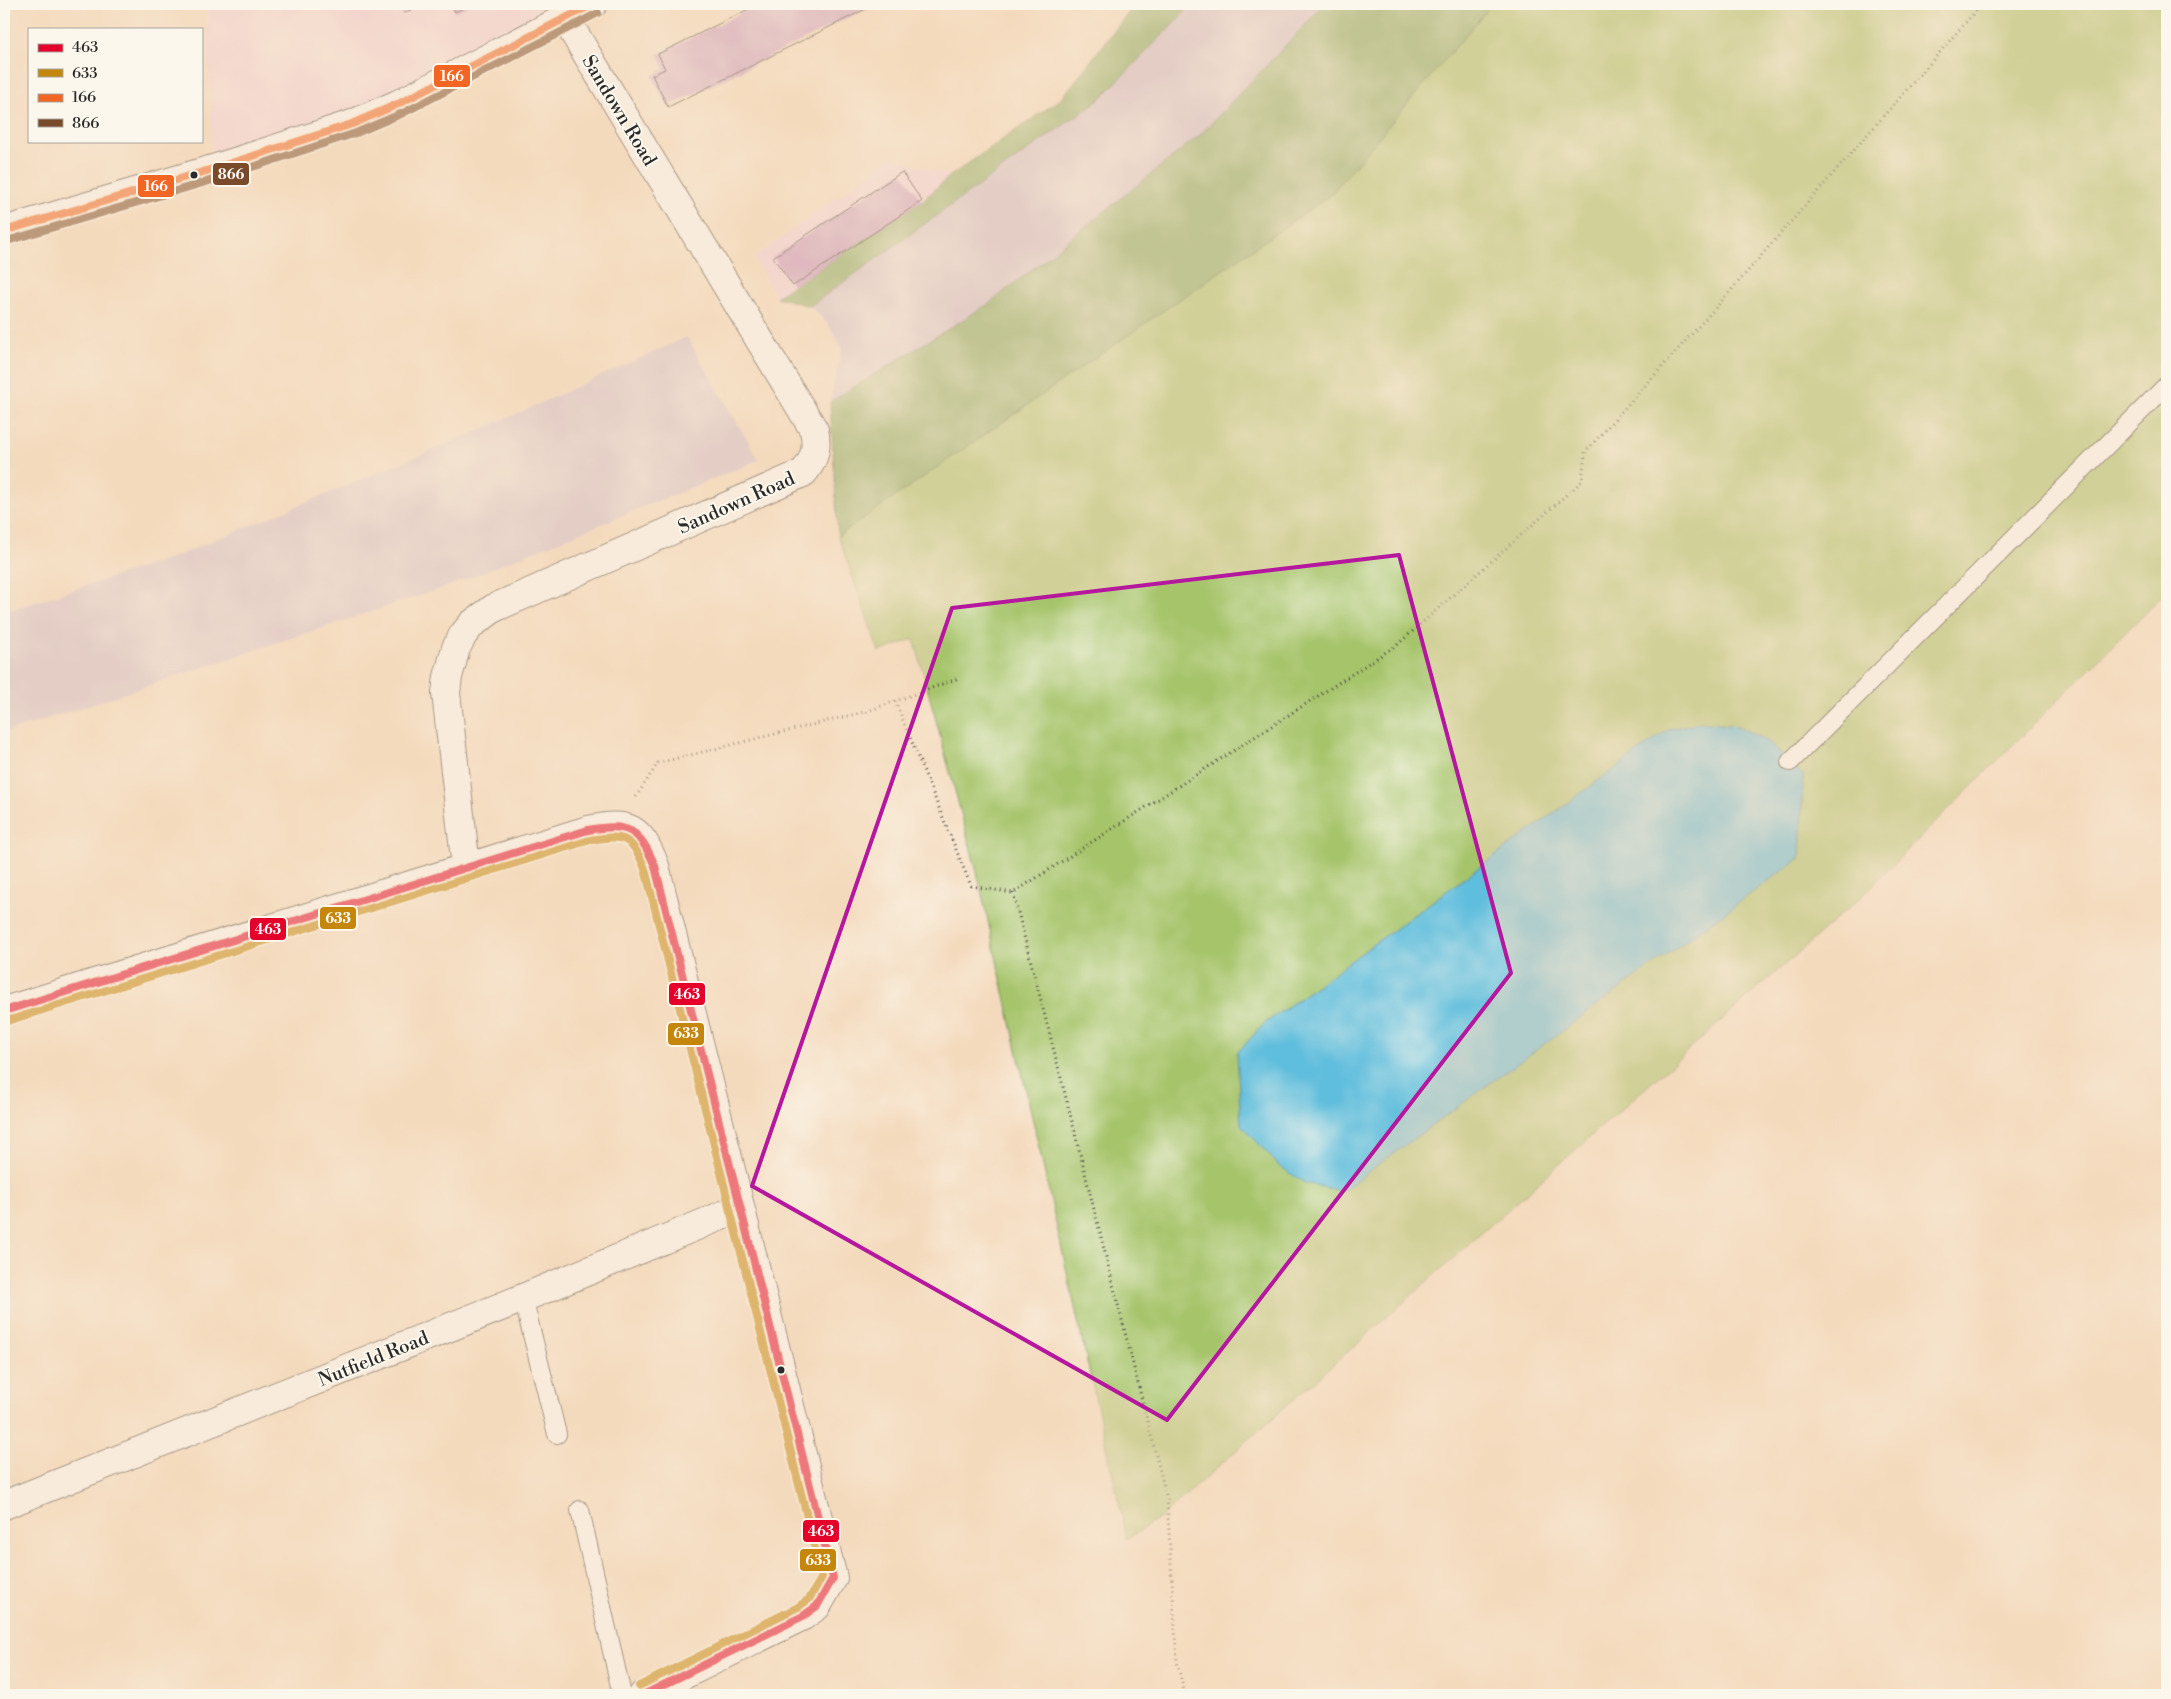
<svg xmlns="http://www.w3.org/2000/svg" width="2171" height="1699" font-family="'Libre Bodoni',serif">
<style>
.built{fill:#f2cfe0}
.industrial{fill:#cfbdcf}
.green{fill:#a6c46b;stroke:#68784b;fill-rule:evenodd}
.forest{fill:#84aa5f;stroke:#586a45}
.water{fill:#5fbddd;stroke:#457484}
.building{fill:#c590c0}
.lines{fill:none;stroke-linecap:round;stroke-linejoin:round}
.service-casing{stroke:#494541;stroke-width:20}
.minor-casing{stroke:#494541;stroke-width:30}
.secondary-casing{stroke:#494541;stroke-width:30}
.path{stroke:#494541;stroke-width:3;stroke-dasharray:1 4;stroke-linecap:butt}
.service{stroke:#fff;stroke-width:18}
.minor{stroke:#fff;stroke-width:28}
.secondary{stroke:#fff;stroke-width:28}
.bus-1-casing{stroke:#fbf7ec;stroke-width:11}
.bus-2-casing{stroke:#fbf7ec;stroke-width:11}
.bus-3-casing{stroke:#fbf7ec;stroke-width:11}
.bus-4-casing{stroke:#fbf7ec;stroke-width:11}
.bus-1{stroke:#e4002b;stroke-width:8}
.bus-2{stroke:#c4870b;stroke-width:8}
.bus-3{stroke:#f26522;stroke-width:8}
.bus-4{stroke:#7a4b2a;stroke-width:8}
.marked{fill:none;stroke:#b5179e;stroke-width:4;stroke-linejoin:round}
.bus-dot{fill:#2b2b2b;stroke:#fbf7ec;stroke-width:2}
.labels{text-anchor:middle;stroke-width:4;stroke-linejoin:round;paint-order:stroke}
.street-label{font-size:19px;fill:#2b2b2b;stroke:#fbf7ec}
.line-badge{stroke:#fbf7ec;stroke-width:2}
.badge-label{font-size:14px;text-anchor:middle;font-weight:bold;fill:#fff}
</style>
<rect width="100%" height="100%" fill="#fbf7ec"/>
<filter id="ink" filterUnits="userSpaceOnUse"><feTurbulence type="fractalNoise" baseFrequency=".02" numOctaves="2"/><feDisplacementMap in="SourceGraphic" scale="10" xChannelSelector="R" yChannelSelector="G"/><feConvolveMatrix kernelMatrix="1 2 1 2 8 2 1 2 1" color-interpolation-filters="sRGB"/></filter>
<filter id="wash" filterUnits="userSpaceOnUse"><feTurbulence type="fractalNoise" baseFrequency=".0096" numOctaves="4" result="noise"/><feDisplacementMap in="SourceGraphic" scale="20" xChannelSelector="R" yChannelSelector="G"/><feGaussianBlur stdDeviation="1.12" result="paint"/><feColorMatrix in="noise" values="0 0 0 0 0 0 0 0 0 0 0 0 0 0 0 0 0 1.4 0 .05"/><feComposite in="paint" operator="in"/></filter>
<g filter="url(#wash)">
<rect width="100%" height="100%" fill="#f4dabd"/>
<!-- built -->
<path class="built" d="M207,4h386l-28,14 -352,151z
M892,157l58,19 -28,25 -146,96 -22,-39z"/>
<!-- industrial -->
<path class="industrial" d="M1193,4h132l-124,130 -211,169 -160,99 12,-55 -14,-23 -18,-18 290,-207z
M687,337l72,123 -313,127 -442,146v-121l165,-53 307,-127z"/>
<!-- green -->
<path class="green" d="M1492,4h675v587l-306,306 -701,621 -33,21 -150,-667 -63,-233 -35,13 -41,-116 491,-340zM1770,743l33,32 -3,84 -559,265v-26z"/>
<!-- forest -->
<path class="forest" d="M1135,4h58l-93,95 -290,207 -34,-9 146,-96 28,-25 111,-77z
M1325,4h167l-163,192 -491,340 -8,-134 160,-99 211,-169z"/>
<!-- water -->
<path class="water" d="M1701,722l37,4 32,17 33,32 -3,83 -458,333 -37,-8 -26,-17 -38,-42 -4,-71 27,-29 405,-295z"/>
<g id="blocks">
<!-- building -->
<path class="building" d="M399,4h25l-20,9z
M451,4h20l-16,8z
M759,4h117l-208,103 -16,-32 13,-6 -7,-15z
M902,172l20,29 -129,85 -20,-29z"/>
</g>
</g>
<g filter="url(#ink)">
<use href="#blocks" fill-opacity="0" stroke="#494541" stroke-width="1"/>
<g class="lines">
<defs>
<path id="service" d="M1790,762l377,-377
M523,1298l34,136
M580,1510l42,185"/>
<path id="minor" d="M466,867l-20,-174 2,-16 8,-29 7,-13 9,-11 22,-16 309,-135c12,-13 15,-26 11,-43l-249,-412
M4,1011l584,-181c41,-8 51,-5 67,36l178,712 -16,28 -14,10 -160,79
M4,1505l519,-207 217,-90"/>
<path id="secondary" d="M4,231l209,-62 139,-45 46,-20 195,-100"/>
</defs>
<!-- service casing -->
<use href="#service" class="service-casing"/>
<!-- minor casing -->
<use href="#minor" class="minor-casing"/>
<!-- secondary casing -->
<use href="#secondary" class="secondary-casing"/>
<!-- path -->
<path class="path" d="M895,701l76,185 42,7 384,-248 185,-164 3,-29 133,-147 264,-301
M636,797l22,-34 210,-52 91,-33
M1013,893l46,177 108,429 10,163 8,33"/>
<!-- service -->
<use href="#service" class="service"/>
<!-- minor -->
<use href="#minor" class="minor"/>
<!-- secondary -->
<use href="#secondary" class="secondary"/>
<defs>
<path id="bus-1" d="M4,1011l584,-181c40,-7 51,-2 67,36l178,712 -16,28 -14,10 -160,79"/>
<path id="bus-2" d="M7,1021l583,-181c35,-6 42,-3 55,29l177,708 -13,22 -11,8 -159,79"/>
<path id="bus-3" d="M4,231l209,-62 139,-45 46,-20 195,-100"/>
<path id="bus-4" d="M7,241l209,-62 140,-46 47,-20 195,-100"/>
</defs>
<!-- bus-1 casing -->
<use href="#bus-1" class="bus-1-casing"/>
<!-- bus-2 casing -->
<use href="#bus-2" class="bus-2-casing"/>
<!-- bus-3 casing -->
<use href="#bus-3" class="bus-3-casing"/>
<!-- bus-4 casing -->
<use href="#bus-4" class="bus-4-casing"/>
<!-- bus-1 -->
<use href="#bus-1" class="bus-1"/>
<!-- bus-2 -->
<use href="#bus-2" class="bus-2"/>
<!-- bus-3 -->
<use href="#bus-3" class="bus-3"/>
<!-- bus-4 -->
<use href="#bus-4" class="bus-4"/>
</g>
</g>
<!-- marked area -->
<path d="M0 0H2171V1699H0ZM1399,555l112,418 -344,447 -415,-234 200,-578z" fill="#f4dabd" fill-opacity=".55" fill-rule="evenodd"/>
<path class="marked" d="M1399,555l112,418 -344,447 -415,-234 200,-578z"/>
<!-- markers -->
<g class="bus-dot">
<circle cx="194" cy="175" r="4.5"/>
<circle cx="781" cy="1370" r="4.5"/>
</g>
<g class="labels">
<!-- street labels -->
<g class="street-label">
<text transform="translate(620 110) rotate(59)" y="7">Sandown Road</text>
<text transform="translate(736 502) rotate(-24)" y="7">Sandown Road</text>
<text transform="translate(373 1358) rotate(-22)" y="7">Nutfield Road</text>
</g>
</g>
<g class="line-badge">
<rect x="433" y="64" width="38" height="24" rx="5" fill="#f26522"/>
<rect x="212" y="162" width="38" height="24" rx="5" fill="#7a4b2a"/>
<rect x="137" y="174" width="38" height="24" rx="5" fill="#f26522"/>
<rect x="319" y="906" width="38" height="24" rx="5" fill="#c4870b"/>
<rect x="249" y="917" width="38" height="24" rx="5" fill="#e4002b"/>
<rect x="668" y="982" width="38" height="24" rx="5" fill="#e4002b"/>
<rect x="667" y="1022" width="38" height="24" rx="5" fill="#c4870b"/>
<rect x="802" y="1519" width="38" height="24" rx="5" fill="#e4002b"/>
<rect x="799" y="1548" width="38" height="24" rx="5" fill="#c4870b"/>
</g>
<g class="badge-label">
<text x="452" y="81">166</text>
<text x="231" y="179">866</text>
<text x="156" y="191">166</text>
<text x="338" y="923">633</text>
<text x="268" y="934">463</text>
<text x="687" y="999">463</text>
<text x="686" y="1038">633</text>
<text x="821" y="1536">463</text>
<text x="818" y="1565">633</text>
</g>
<!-- margin -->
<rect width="2171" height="1699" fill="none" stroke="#fbf7ec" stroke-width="20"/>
<!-- legend -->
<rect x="28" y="28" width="175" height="115" fill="#fbf7ec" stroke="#a8a59f"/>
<rect x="38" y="44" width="25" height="8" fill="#e4002b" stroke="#a8a59f"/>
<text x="72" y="52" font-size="15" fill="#2b2b2b">463</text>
<rect x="38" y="69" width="25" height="8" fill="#c4870b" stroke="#a8a59f"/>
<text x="72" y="78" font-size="15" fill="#2b2b2b">633</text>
<rect x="38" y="94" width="25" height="8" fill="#f26522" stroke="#a8a59f"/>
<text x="72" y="102" font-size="15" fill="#2b2b2b">166</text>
<rect x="38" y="119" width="25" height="8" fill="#7a4b2a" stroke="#a8a59f"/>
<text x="72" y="128" font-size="15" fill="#2b2b2b">866</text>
</svg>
